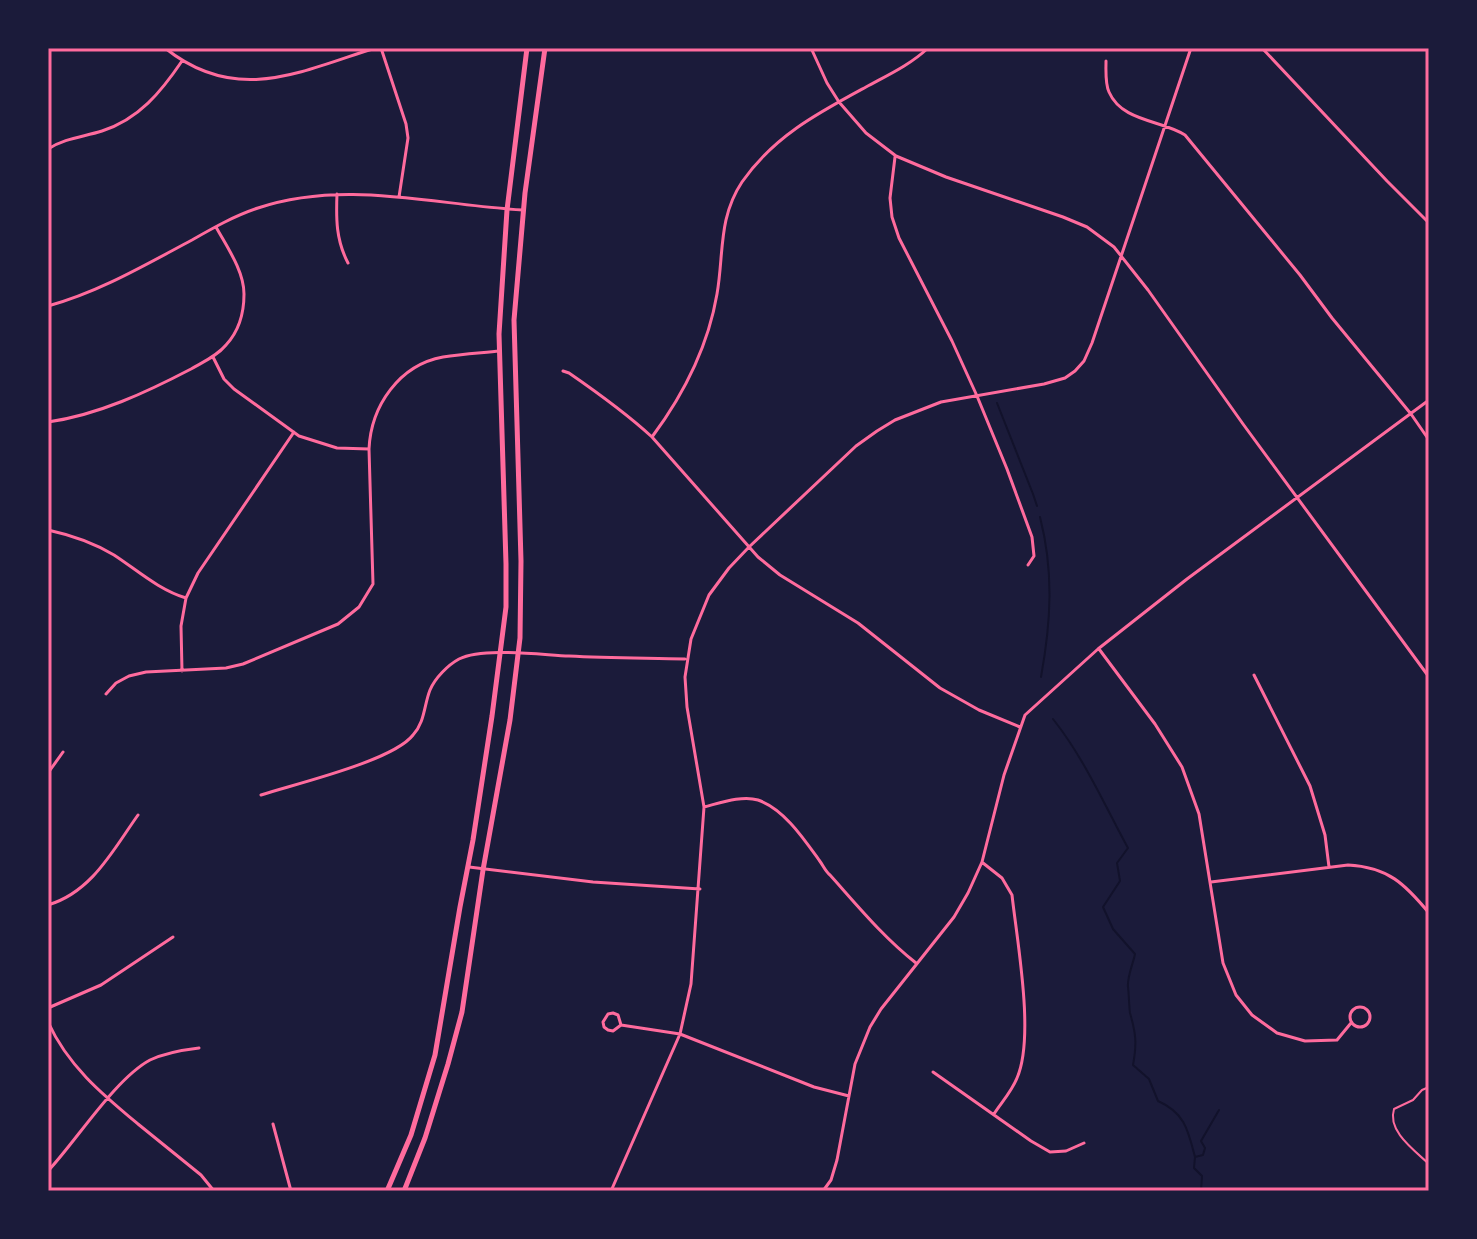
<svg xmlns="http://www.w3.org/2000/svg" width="1477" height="1239" font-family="'Asap Condensed',sans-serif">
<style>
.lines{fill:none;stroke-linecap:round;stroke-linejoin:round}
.stream{stroke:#12122b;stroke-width:2}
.path{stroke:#ff6b9d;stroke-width:2}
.minor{stroke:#ff6b9d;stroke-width:3}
.primary{stroke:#ff6b9d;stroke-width:5}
.neatline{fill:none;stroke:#ff6b9d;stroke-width:3}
</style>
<rect width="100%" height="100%" fill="#1b1b3a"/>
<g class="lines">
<!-- stream -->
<path class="stream" d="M997,403l36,91 4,12
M1040,517c14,55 11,105 1,160
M1053,719c31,39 51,85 75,129l-11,15 3,18 -17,26 10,22 22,25c-2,10 -8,23 -7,33 1,8 1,19 2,26 6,21 7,30 3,52l16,14 9,22c27,12 30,29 37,56
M1201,1191l1,-15 -8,-8 1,-11 8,-2 2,-7 -4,-7 18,-31"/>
<!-- path -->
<path class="path" d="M1429,1087l-7,3 -9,10 -19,9c-7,22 20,41 35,55"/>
<!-- minor -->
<path class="minor" d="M165,48c71,57 135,24 210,0
M381,48l25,76 2,14 -9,59
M811,48l16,35 12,19 27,31 30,23 50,21 117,40 24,10 27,20 34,43 95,134 186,253
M1262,48l125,133 42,42
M1106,61c0,10 -1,22 3,31 13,30 53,28 76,43l115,140 32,43 79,96 18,26
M48,149c17,-11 35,-12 54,-18 37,-12 59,-39 80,-70
M895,157l-5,41 2,19 7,21 53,103 25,55 30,73 25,68 2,19 -6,9
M337,194c-1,25 -1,46 11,69
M48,306c51,-14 97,-41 144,-66 21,-12 42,-24 66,-32 87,-29 176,-3 265,2
M213,357l11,22 10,10 65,47 38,12 32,1
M563,371l6,2c29,20 57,40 83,64l106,120 22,18 78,48 82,65 39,22 41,17
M48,422c50,-7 99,-30 143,-53 12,-7 26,-13 35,-24 13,-14 18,-33 18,-51 0,-23 -17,-47 -28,-67
M652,437c32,-43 56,-90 65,-143 7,-40 1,-76 25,-112 32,-46 76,-69 124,-95 22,-12 44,-22 62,-39
M48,530c23,5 46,13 66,25 23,15 45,35 72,43
M1099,649l56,75 27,43 17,47 24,149 13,32 16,20 25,18 28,8 32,-1 14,-17
M182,671l-1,-45 5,-28 12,-25 96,-141
M1254,675l56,111 15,49 4,32
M106,694l10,-11 13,-7 17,-4 80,-4 17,-4 95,-40 21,-17 14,-23 -4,-135c2,-43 30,-84 74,-92 19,-3 38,-4 57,-6
M48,773l15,-21
M261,795c34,-11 132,-34 152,-60 12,-13 11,-30 17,-45 5,-12 18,-25 29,-31 24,-12 83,-4 110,-3 39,2 78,2 116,3
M704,807c16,-4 38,-12 54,-7 26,9 46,39 61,60 4,5 6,11 11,15 27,30 53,62 86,88
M983,863l19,15 10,17c5,46 23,142 5,183 -5,13 -16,25 -23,36
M469,867l124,15 107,7
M1211,882l137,-17c40,2 57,19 81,48
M48,905c44,-13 65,-55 90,-90
M1350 1017a10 10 0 1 1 20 0a10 10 0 1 1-20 0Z
M48,1008l53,-23 72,-48
M48,1022c20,44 54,72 90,102 21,17 42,34 63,51l13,16
M621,1025l-8,6 -5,-1 -4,-3 -1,-5 5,-8 5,-1 5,2 3,10 59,9 134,53 35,9
M933,1072l98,69 19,11 16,-1 18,-8
M273,1124l18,67
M48,1171c29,-31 67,-92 102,-111 15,-7 32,-10 49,-12
M611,1191l69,-157 11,-50 13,-177 -17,-100 -2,-30 6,-38 18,-44 20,-27 20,-21 107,-101 21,-15 18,-11 46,-18 103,-18 21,-6 10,-7 9,-10 8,-18 99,-295
M823,1191l8,-11 6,-20 18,-96 15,-37 11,-18 73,-92 14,-24 14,-31 22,-87 21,-60 73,-66 89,-70 242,-179"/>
<!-- primary -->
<path class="primary" d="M387,1191l24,-56 24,-80 25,-148 13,-67 19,-124 14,-109v-43l-7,-230 8,-124 20,-162
M404,1191l21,-53 23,-74 14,-52 21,-142 27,-150 10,-82 1,-77 -7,-241 11,-127 20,-145"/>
</g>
<!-- border -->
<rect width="1477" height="1239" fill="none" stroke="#1b1b3a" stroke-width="100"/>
<rect x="50" y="50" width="1377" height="1139" class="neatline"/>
</svg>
